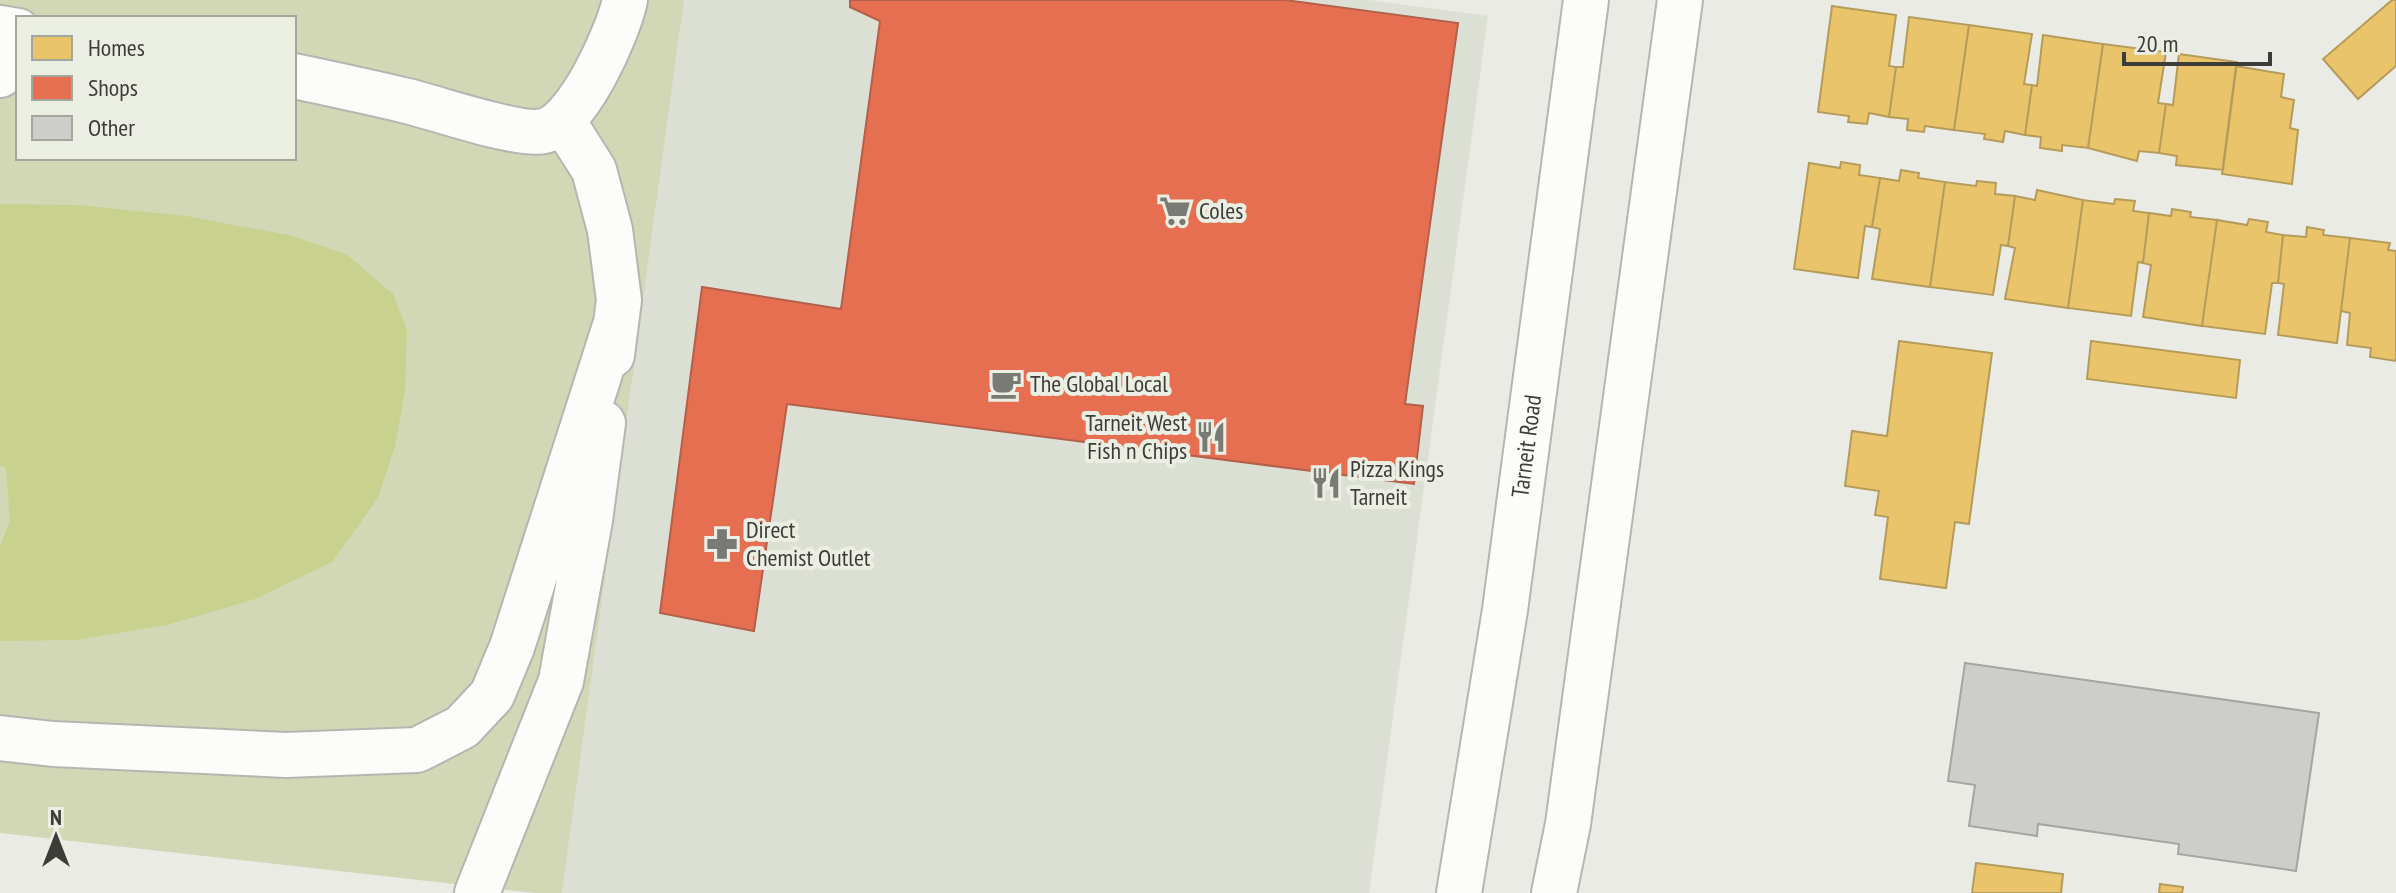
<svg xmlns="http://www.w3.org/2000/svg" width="2396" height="893" font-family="'PT Sans Narrow',sans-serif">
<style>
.built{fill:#dcdfd3}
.green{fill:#d2d7b5;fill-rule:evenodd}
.water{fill:#c9d18e}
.homes{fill:#e9c46a;stroke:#b59c5b;stroke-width:2}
.shops{fill:#e76f51;stroke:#b4604a;stroke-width:2}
.building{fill:#cdceca;stroke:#a5a5a1;stroke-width:2}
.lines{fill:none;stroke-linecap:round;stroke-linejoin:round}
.minor-casing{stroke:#b5b6b1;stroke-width:48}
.major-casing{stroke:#b5b6b1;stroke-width:48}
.minor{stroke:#fcfcfb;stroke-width:44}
.major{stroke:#fcfcfb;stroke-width:44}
.labels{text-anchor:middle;stroke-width:8;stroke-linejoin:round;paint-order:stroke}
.poi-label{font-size:24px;fill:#3c3d39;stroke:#ebeee2;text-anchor:start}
.street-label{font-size:24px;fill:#3c3d39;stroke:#ebeee2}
</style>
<rect width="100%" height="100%" fill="#eaebe5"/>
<!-- built -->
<path class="built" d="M684,0h685l119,16 -119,877h-807z"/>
<!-- green -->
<path class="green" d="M0,0h684l-122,893h-27l-535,-60zM18,18h276v140h-276z"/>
<!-- water -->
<path class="water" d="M0,204l78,1 108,11 103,19 57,19 47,40 14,36 -2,61 -10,55 -17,52 -46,64 -77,37 -88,26 -91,15 -76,1v-95l10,-25 -4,-52 -6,-4z"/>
<!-- homes -->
<path class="homes" d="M2392,0h4v66l-38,33 -35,-40z
M1832,6l64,9 -7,51 7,1 -7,50 -20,-4 -2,11 -19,-2 1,-6 -31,-4z
M1909,17l60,8 -15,105 -29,-4 -1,6 -17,-2 1,-11 -19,-2 7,-50h7z
M1969,25l63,9 -8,50 8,1 -7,50 -20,-4 -2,11 -19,-3 1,-5 -31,-4z
M2043,35l60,9 -15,104 -26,-3v6l-22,-3 1,-11 -16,-2 7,-50 5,1z
M2103,44l63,8 -8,51 8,1 -7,49 -20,-2 -2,10 -49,-13z
M2179,54l58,8 -14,108 -47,-5 1,-9 -18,-3 7,-49 7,1z
M2236,66l48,8 -3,23 13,3 -4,28 8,2 -6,54 -70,-10z
M1841,162l19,3 -1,10 21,3 -8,49 -7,-1 -7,52 -64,-9 15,-106 31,5z
M1901,170l18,3 -1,5 27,4 -15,105 -58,-8 8,-50 -8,-2 8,-49 19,3z
M1977,181l19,2 -1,11 20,2 -7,50 -7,-1 -8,50 -63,-8 15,-105 31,4z
M2037,190l46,10 -15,108 -63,-9 10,-51 -7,-2 7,-50 20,4z
M2115,199l20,2 -2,10 16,2 -6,50 -5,-1 -7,54 -63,-8 15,-108 31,4z
M2172,209l19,3 -1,5 27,3 -15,106 -59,-9 8,-52 -8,-2 6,-50 22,3z
M2249,219l19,3 -2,10 17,3 -5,48h-6l-7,51 -63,-8 15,-106 30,5z
M2307,227l17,3 -1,5 27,3 -13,105 -59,-8 6,-51 -6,-1 5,-48 23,2z
M2350,238l40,5 -2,7 8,1v110l-26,-4 1,-9 -24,-3 3,-32 -9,-2z
M1899,341l93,12 -23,171 -14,-2 -9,66 -66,-9 8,-62 -13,-2 4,-24 -34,-5 7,-55 35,5z
M2091,341l149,19 -4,38 -149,-19z
M1976,863l87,11 -2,19h-89z
M2160,884l23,3 -1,6h-23z"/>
<!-- shops -->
<path class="shops" d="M850,0h435l173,23 -53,381 18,2 -9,78 -627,-80 -33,227 -94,-18 42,-326 139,22 39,-288 -30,-14z"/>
<!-- building -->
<path class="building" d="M1965,663l354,50 -23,158 -118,-17 1,-10 -141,-20 -1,12 -68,-10 6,-41 -27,-4z"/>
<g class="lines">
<defs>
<path id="minor" d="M0,28l18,3
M0,75l18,-14
M294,76c38,8 76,16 113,25 30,7 111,36 137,30 34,-8 74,-98 81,-131
M563,121l31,49 16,60 9,70 -7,55
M0,738l53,6 233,11 131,-5 45,-23 30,-32 20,-48 103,-321
M477,893l84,-212 29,-161 13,-97"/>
<g id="major">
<path id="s1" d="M1459,893l46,-283 81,-610"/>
<path d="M1554,893l14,-69 112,-824"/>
</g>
</defs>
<!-- minor casing -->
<use href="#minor" class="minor-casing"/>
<!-- major casing -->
<use href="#major" class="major-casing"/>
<!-- minor -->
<use href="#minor" class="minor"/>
<!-- major -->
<use href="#major" class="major"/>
</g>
<!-- icons -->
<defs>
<symbol id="supermarket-bare" viewBox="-9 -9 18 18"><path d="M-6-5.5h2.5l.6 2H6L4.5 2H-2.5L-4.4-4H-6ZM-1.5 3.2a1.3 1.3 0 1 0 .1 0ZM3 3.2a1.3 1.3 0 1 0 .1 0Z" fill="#797a75" stroke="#ebeee2" stroke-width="2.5" paint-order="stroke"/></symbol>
<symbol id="cafe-bare" viewBox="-9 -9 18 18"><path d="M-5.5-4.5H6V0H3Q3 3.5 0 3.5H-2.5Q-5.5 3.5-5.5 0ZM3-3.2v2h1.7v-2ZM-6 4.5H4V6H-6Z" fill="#797a75" stroke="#ebeee2" stroke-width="2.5" paint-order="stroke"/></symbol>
<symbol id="restaurant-bare" viewBox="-9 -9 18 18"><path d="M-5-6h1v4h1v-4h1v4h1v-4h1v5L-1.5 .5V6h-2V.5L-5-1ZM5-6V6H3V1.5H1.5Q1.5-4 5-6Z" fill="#797a75" stroke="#ebeee2" stroke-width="2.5" paint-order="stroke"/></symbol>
<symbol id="pharmacy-bare" viewBox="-9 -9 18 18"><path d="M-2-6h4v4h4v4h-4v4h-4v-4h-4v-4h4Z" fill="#797a75" stroke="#ebeee2" stroke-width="2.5" paint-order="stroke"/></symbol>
</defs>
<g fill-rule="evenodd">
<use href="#supermarket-bare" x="1153" y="189" width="44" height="44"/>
<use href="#cafe-bare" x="984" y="362" width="44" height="44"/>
<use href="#restaurant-bare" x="1189" y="415" width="44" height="44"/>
<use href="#restaurant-bare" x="1304" y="461" width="44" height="44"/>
<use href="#pharmacy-bare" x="700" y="522" width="44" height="44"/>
</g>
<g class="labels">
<!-- poi labels -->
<g class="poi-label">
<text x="1199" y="219">Coles</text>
<text x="1030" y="392">The Global Local</text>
<text x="1187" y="431" text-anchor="end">Tarneit West<tspan x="1187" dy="28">Fish n Chips</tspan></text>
<text x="1350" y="477">Pizza Kings<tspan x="1350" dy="28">Tarneit</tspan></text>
<text x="746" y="538">Direct<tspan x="746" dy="28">Chemist Outlet</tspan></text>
</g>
<!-- street labels -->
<g class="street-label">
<text dy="8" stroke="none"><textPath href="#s1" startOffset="452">Tarneit Road</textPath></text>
</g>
</g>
<!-- legend -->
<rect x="16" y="16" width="280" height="144" fill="#ebeee2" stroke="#a5a79e" stroke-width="2"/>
<rect x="32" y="36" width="40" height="24" fill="#e9c46a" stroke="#a5a79e" stroke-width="2"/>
<text x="88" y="56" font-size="24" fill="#3c3d39">Homes</text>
<rect x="32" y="76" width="40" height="24" fill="#e76f51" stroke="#a5a79e" stroke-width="2"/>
<text x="88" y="96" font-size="24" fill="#3c3d39">Shops</text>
<rect x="32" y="116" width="40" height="24" fill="#cdceca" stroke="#a5a79e" stroke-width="2"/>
<text x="88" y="136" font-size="24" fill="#3c3d39">Other</text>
<!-- north arrow -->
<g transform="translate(56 837)" stroke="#ebeee2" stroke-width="6" paint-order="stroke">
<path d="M0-6L14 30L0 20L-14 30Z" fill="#3c3d39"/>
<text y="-12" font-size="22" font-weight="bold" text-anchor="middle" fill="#3c3d39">N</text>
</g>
<!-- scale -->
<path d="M2124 52v12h146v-12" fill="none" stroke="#3c3d39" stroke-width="4"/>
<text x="2136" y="52" font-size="24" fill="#3c3d39" stroke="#ebeee2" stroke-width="6" paint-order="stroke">20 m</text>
</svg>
